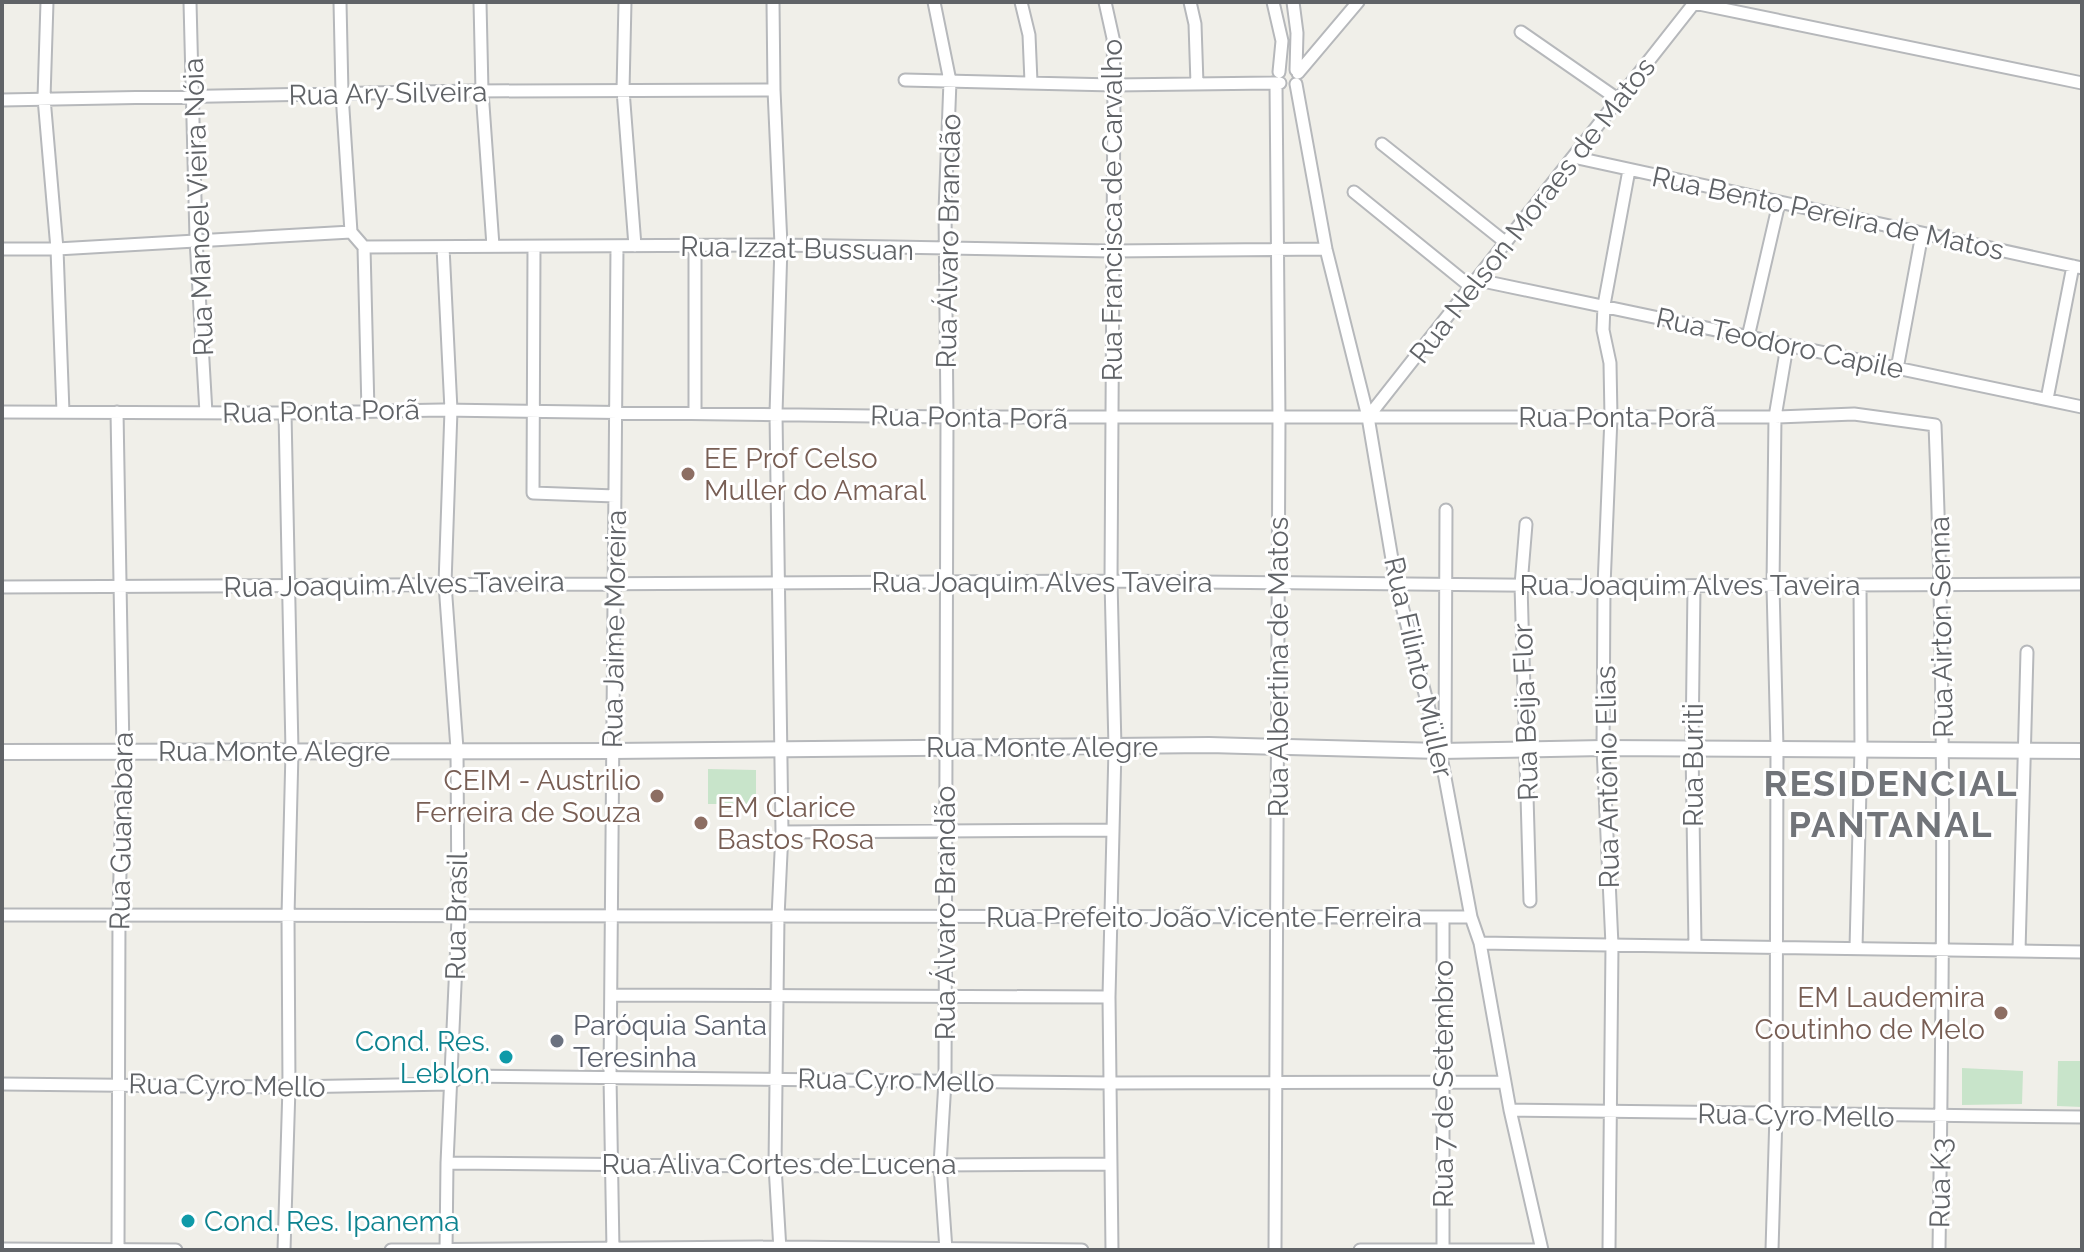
<svg xmlns="http://www.w3.org/2000/svg" width="2084" height="1252" font-family="Raleway,sans-serif">
<style>
.green{fill:#c8e4ca}
.lines{fill:none;stroke-linecap:round;stroke-linejoin:round}
.minor-casing{stroke:#b6b8bb;stroke-width:15}
.tertiary-casing{stroke:#b6b8bb;stroke-width:18}
.minor{stroke:#fff;stroke-width:11}
.tertiary{stroke:#fff;stroke-width:14}
.education-dot{fill:#8d6e63;stroke:#fff;stroke-width:3}
.worship-dot{fill:#6b7280;stroke:#fff;stroke-width:3}
.culture-dot{fill:#0f9aa8;stroke:#fff;stroke-width:3}
.labels{text-anchor:middle;stroke-width:6;stroke-linejoin:round;paint-order:stroke}
.street-label{font-size:28px;fill:#606367;stroke:#fff}
.education-label{font-size:28px;fill:#785e54;stroke:#fff;text-anchor:start}
.worship-label{font-size:28px;fill:#5b616d;stroke:#fff;text-anchor:start}
.culture-label{font-size:28px;fill:#0d838f;stroke:#fff;text-anchor:end}
.district-label{font-size:36px;font-weight:bold;letter-spacing:2px;fill:#717479;stroke:#fff}
</style>
<rect width="100%" height="100%" fill="#f0efe9"/>
<!-- green -->
<path class="green" d="M708,769l48,1v34h-48z
M2058,1061h24v46l-25,-1z
M1962,1068l61,3 -1,33 -60,1z"/>
<g class="lines">
<defs>
<path id="minor" d="M47,2l-3,96 13,151 6,163
M190,2l6,237 10,174
M340,2l2,92 9,138 13,15 4,164
M480,2l2,89 11,155
M625,2l-2,88 12,156
M773,2l1,88 7,155 -5,169 6,418 -4,85 -3,249 5,84
M934,2l16,79 -5,130 2,206 -2,664 -5,84 6,85
M1021,2l8,33 2,47
M1105,2l8,36 1,47 -3,496 4,167 -6,249 3,253
M1190,2l5,22 2,60
M1273,2l9,39 -3,31
M1293,2l4,31 -1,37
M1694,3l388,80
M1521,32l98,68
M1298,73l60,-71
M905,80l209,5 166,-2
M1296,84l30,165 42,168 28,166 44,168 31,166 9,26 30,167 32,140
M2,100l470,-9 302,-1
M1382,144l123,98
M1573,157l509,111
M1354,192l117,95
M364,247l417,-2 330,6 215,-2
M443,247l8,163 -6,174 12,165 1,169 -11,245 -1,87
M534,247l-1,246 82,3
M2,249h55l294,-17
M1478,280l604,127
M1748,337l31,-134
M1897,369l25,-135
M2047,399l26,-133
M695,411v-165
M2,412l283,1 157,-3 505,7h828l79,-3 81,11c11,275 8,549 4,825
M117,412l6,340 -4,162 -1,336
M1368,417l327,-415
M1526,524l-5,61 9,316
M1694,586l-2,162 3,197
M2,587l1109,-6 493,5 478,-2
M1445,751l1,-241
M782,832l329,-2
M2,915l1469,2
M1480,943l602,9
M1856,948l5,-199 -1,-164
M2019,951l8,-299
M613,995l496,2
M2,1084l287,3 161,-3 11,-8 650,7 394,-1
M1510,1110l572,7
M447,1163l328,3 336,-2
M2,1249l174,1
M284,1250l5,-163 -1,-171 4,-165 -7,-338
M391,1250l389,-3 302,3
M613,1250l-3,-173 7,-830
M1275,1250l4,-831 -3,-335
M1360,1250h182
M1443,1250v-332
M1609,1250l3,-305 -9,-197 1,-162 7,-169 -1,-54 -7,-33 1,-25 25,-135
M1772,1250l4,-136 1,-366 -4,-162 2,-169 12,-71"/>
<path id="tertiary" d="M2,752l610,-1 597,-6 231,6 163,-3 479,3"/>
</defs>
<!-- minor casing -->
<use href="#minor" class="minor-casing"/>
<!-- tertiary casing -->
<use href="#tertiary" class="tertiary-casing"/>
<!-- minor -->
<use href="#minor" class="minor"/>
<!-- tertiary -->
<use href="#tertiary" class="tertiary"/>
</g>
<!-- markers -->
<g class="education-dot">
<circle cx="688" cy="474" r="8"/>
<circle cx="657" cy="796" r="8"/>
<circle cx="701" cy="823" r="8"/>
<circle cx="2001" cy="1013" r="8"/>
</g>
<circle class="worship-dot" cx="557" cy="1041" r="8"/>
<g class="culture-dot">
<circle cx="506" cy="1057" r="8"/>
<circle cx="188" cy="1221" r="8"/>
</g>
<g class="labels">
<!-- street labels -->
<g class="street-label">
<text transform="translate(388 93) rotate(-1)" y="10">Rua Ary Silveira</text>
<text transform="translate(198 207) rotate(-92)" y="10">Rua Manoel Vieira Nóia</text>
<text transform="translate(1112 210) rotate(-90)" y="10">Rua Francisca de Carvalho</text>
<text transform="translate(1532 210) rotate(-52)" y="10">Rua Nelson Moraes de Matos</text>
<text transform="translate(1828 213) rotate(12)" y="10">Rua Bento Pereira de Matos</text>
<text transform="translate(948 241) rotate(-89)" y="10">Rua Álvaro Brandão</text>
<text transform="translate(797 248) rotate(1)" y="10">Rua Izzat Bussuan</text>
<text transform="translate(1780 343) rotate(12)" y="10">Rua Teodoro Capile</text>
<text transform="translate(321 411) rotate(-1)" y="10">Rua Ponta Porã</text>
<text transform="translate(969 417) rotate(1)" y="10">Rua Ponta Porã</text>
<text x="1617" y="427">Rua Ponta Porã</text>
<text x="1042" y="592">Rua Joaquim Alves Taveira</text>
<text transform="translate(394 584) rotate(-1)" y="10">Rua Joaquim Alves Taveira</text>
<text x="1690" y="595">Rua Joaquim Alves Taveira</text>
<text transform="translate(1941 627) rotate(-91)" y="10">Rua Airton Senna</text>
<text transform="translate(614 629) rotate(-89)" y="10">Rua Jaime Moreira</text>
<text transform="translate(1278 667) rotate(-90)" y="10">Rua Albertina de Matos</text>
<text transform="translate(1419 667) rotate(77)" y="10">Rua Filinto Müller</text>
<text transform="translate(1525 712) rotate(-92)" y="10">Rua Beija Flor</text>
<text x="1042" y="757">Rua Monte Alegre</text>
<text x="274" y="761">Rua Monte Alegre</text>
<text transform="translate(1693 765) rotate(-90)" y="10">Rua Buriti</text>
<text transform="translate(1607 777) rotate(-91)" y="10">Rua Antônio Elias</text>
<text transform="translate(121 831) rotate(-89)" y="10">Rua Guanabara</text>
<text transform="translate(945 913) rotate(-90)" y="10">Rua Álvaro Brandão</text>
<text transform="translate(456 916) rotate(-89)" y="10">Rua Brasil</text>
<text x="1204" y="927">Rua Prefeito João Vicente Ferreira</text>
<text transform="translate(896 1080) rotate(1)" y="10">Rua Cyro Mello</text>
<text transform="translate(1443 1084) rotate(-90)" y="10">Rua 7 de Setembro</text>
<text transform="translate(227 1085) rotate(1)" y="10">Rua Cyro Mello</text>
<text transform="translate(1796 1115) rotate(1)" y="10">Rua Cyro Mello</text>
<text x="779" y="1174">Rua Aliva Cortes de Lucena</text>
<text transform="translate(1940 1183) rotate(-89)" y="10">Rua K3</text>
</g>
<!-- education labels -->
<g class="education-label">
<text x="704" y="468">EE Prof Celso<tspan x="704" dy="32">Muller do Amaral</tspan></text>
<text x="641" y="790" text-anchor="end">CEIM - Austrilio<tspan x="641" dy="32">Ferreira de Souza</tspan></text>
<text x="717" y="817">EM Clarice<tspan x="717" dy="32">Bastos Rosa</tspan></text>
<text x="1985" y="1007" text-anchor="end">EM Laudemira<tspan x="1985" dy="32">Coutinho de Melo</tspan></text>
</g>
<!-- worship labels -->
<g class="worship-label">
<text x="573" y="1035">Paróquia Santa<tspan x="573" dy="32">Teresinha</tspan></text>
</g>
<!-- culture labels -->
<g class="culture-label">
<text x="490" y="1051">Cond. Res.<tspan x="490" dy="32">Leblon</tspan></text>
<text x="204" y="1231" text-anchor="start">Cond. Res. Ipanema</text>
</g>
<!-- district labels -->
<g class="district-label">
<text x="1891" y="796">RESIDENCIAL<tspan x="1891" dy="41">PANTANAL</tspan></text>
</g>
</g>
<!-- border -->
<rect width="2084" height="1252" fill="none" stroke="#606367" stroke-width="8"/>
</svg>
